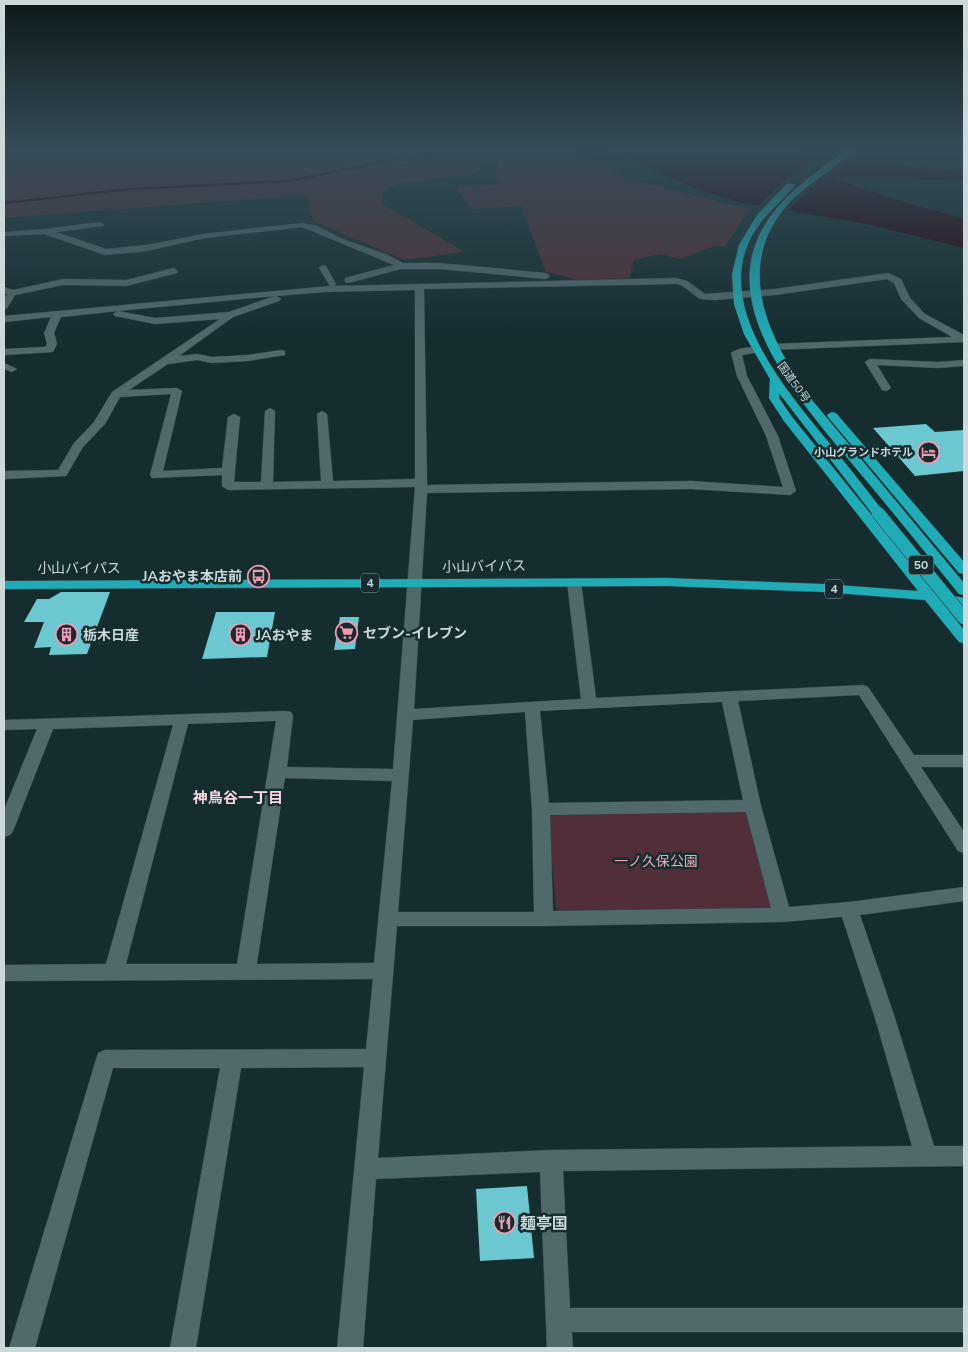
<svg xmlns="http://www.w3.org/2000/svg" width="968" height="1352" font-family="'Nunito Sans','Noto Sans JP',sans-serif">
<style>
.green{fill:#522e38}
.water{fill:#26000e}
.pier{fill:#152d2f}
.lines{fill:none;stroke-linecap:round;stroke-linejoin:round}
.stream{stroke:#26000e;stroke-width:2.5}
.building{fill:#6cc8d0}
.minor-casing{stroke:#35484a;stroke-width:1}
.highway-casing{stroke:#35484a;stroke-width:1}
.minor{fill:#50696b;fill-rule:evenodd}
.highway{fill:#1facb7;fill-rule:evenodd}
.highway-bridge-casing{stroke:#35484a;stroke-width:14;stroke-linecap:butt}
.highway-bridge{stroke:#1facb7;stroke-width:13}
.labels{text-anchor:middle;stroke-width:5;stroke-linejoin:round;paint-order:stroke}
.far-street-label{font-size:11px;fill:#cbd9da;stroke:#152d2f}
.far-poi-label{font-size:11px;font-weight:bold;fill:#cbd9da;stroke:#152d2f;text-anchor:end}
.shield{fill:#152d2f;stroke:#94a5a7;stroke-width:1}
.shield-label{font-size:12px;font-weight:bold;fill:#cbd9da}
.street-label{font-size:14px;fill:#cbd9da;stroke:#152d2f}
.poi-label{font-size:14px;font-weight:bold;fill:#cbd9da;stroke:#152d2f;text-anchor:start}
.park-label{font-size:14px;fill:#f4a7bc;stroke:#152d2f}
.neighbourhood-label{font-size:15px;font-weight:bold;fill:#fbd8e1;stroke:#152d2f}
.near-poi-label{font-size:16px;font-weight:bold;fill:#cbd9da;stroke:#152d2f;text-anchor:start}
</style>
<rect width="100%" height="100%" fill="#152d2f"/>
<!-- green -->
<path class="green" d="M4,150h569l55,29 122,30 -25,37h-10l-35,13 -20,-5 -26,6 -5,18 -50,2 -33,-8 -25,-66 -49,3 -16,-21 44,-4 -5,-6 5,-18 -17,3 -8,10 -78,11 -15,9v11l83,48 -61,8 -91,-39 -6,-26 -303,23z
M748,812l25,97 -217,2 -8,-98z"/>
<!-- water -->
<path class="water" d="M608,150h183l23,5 150,17v8l-130,-2 63,22 67,19v29l-102,-25 -120,-20 -43,-13 -43,-18 -27,-16z"/>
<!-- pier -->
<path class="pier" d="M822,153l29,3 -41,33 -24,24 -30,-5 25,-24z"/>
<g class="lines">
<!-- stream -->
<path class="stream" d="M4,203l126,-14 159,-8 88,-18 40,-5 18,-8"/>
</g>
<!-- building -->
<path class="building" d="M926,424l9,8 29,-2v41l-49,5 -42,-48z
M61,592h49l-23,62 -38,1 2,-8 -17,1 10,-26h-20l13,-23h12z
M216,612h59l-8,45 -65,2z
M340,617h19l-4,32 -21,1z
M527,1186l7,72 -54,3 -4,-72z"/>
<g class="lines">
<defs>
<path id="minor" d="M100,222l4,2 -1,2 -47,6 50,17 41,-4 57,-11 98,-11 15,3 26,13 45,16 15,8h37l106,10 4,3 -4,3 -106,-10h-39l-53,14 -3,-1v-4l49,-13 -92,-38 -98,11 -57,13 -42,4 -61,-21 -40,2v-4l42,-3z
M323,265l3,1 10,18 -2,2 342,-8 11,3 18,13 70,-5 113,-16 13,6 9,19 15,16 39,21v7l-191,8 -5,-3 5,-3 179,-7 -33,-19 -18,-19 -7,-16 -7,-4 -112,16 -60,5 -15,-1 -19,-14 -5,-1 -252,5 3,196 264,-4 92,6 -17,-51 -29,-60 -6,-23c6,-5 21,-7 29,-5v4l-18,3 5,21 31,60 18,55 -6,4 -99,-6 -264,4 -13,216 167,-10 -14,-117 7,-4 7,4 15,116 267,-13 5,2 46,68h50v12h-43l43,65v21l-6,-2 -99,-156 -121,6 23,105 28,101 60,-5 115,-15v14l-104,14 35,103 39,128h30v20l-401,5 7,137h394v24h-392l1,16h-26l-7,-176 -164,7 -13,169h-26l27,-281 -123,1 -45,280h-26l50,-280h-107l-78,280h-26l89,-295 7,-3 261,-1 7,-70 -369,2v-16l102,-1 67,-239 -120,4 -40,102 -3,4 -6,2v-27l33,-81 -33,1v-10l281,-9 6,1 2,4 -6,51 106,2 22,-282 -187,3 -6,-4v-11l-70,3 -2,-3 21,-81 -51,3 -15,27 -22,23 -17,29 -62,3v-8l54,-1 16,-27 20,-21 18,-30 108,-73 -65,5 -40,-8 -2,-2 5,-3 -57,6 -7,16 3,11 -4,8 -49,3v-6l41,-2 2,-3 -3,-11 7,-16 -47,5v-6l326,-30 -11,-18zM415,290v189l-82,2 -6,-67 -5,-3 -5,3 4,67 -48,1 2,-71 -5,-3 -5,3 -4,71h-27l6,-65 -6,-3 -6,3 -6,51 -59,3 19,-80 -5,-3 -48,2 39,-26 29,-4 15,3 36,-2 37,-6v-4l-4,-1 -33,5 -36,2 -15,-3 -18,2 54,-39 46,-16 2,-2 -5,-3 50,-4zM275,296l-46,16 -74,6 -37,-7zM722,702l21,98 -194,3 -9,-92zM525,712l7,97 2,103h-136l15,-192zM276,721l-39,243h-111l62,-240zM285,778l107,3 -18,182 -117,1zM746,812l25,96 -218,3 -3,-96zM842,917l33,101 37,128 -361,4 -173,8 19,-232h147l238,-4z
M174,268l4,3 -1,2 -51,13 -63,-1 -48,10 -8,13 -3,1v-10l3,-5 -3,-1v-6l9,3 50,-11 63,1z
M870,359l68,3 26,-2v6l-26,2 -61,-3 14,23 -5,3 -4,-1 -17,-28z
M4,363l13,6 -5,3 -8,-3z"/>
<path id="highway" d="M846,150h7c-19,20 -45,33 -64,53 -58,64 -19,138 23,197l152,183v12l-5,-1c-31,-38 -62,-77 -94,-115 -46,-56 -134,-147 -112,-227 13,-47 56,-74 93,-102z
M788,183l7,2c-17,20 -37,35 -47,59 -29,68 38,146 78,195 19,24 38,47 56,71l2,3 -2,3h-8l-95,-123v5l13,19 142,175 30,6v8l-22,-4 22,28v13l-5,-1 -34,-42 -102,-8 -156,-6 -663,3v-8l663,-3 156,6 95,7 -134,-170 -15,-23 1,-19 -26,-45 -10,-30 -2,-30 7,-29 18,-30z
M832,412l4,1 128,149v12l-5,-1 -131,-156 -1,-2z"/>
</defs>
<!-- minor casing -->
<use href="#minor" class="minor-casing"/>
<!-- highway casing -->
<use href="#highway" class="highway-casing"/>
<!-- minor -->
<use href="#minor" class="minor"/>
<!-- highway -->
<use href="#highway" class="highway"/>
<defs>
<path id="highway-bridge" d="M878,513l86,105"/>
</defs>
<!-- highway-bridge casing -->
<use href="#highway-bridge" class="highway-bridge-casing"/>
<!-- highway-bridge -->
<use href="#highway-bridge" class="highway-bridge"/>
</g>
<!-- sky -->
<linearGradient id="sky" x2="0" y2="1"><stop stop-color="#0c191a"/><stop offset="0.44" stop-color="#354c58"/><stop offset="1" stop-color="#354c58" stop-opacity="0"/></linearGradient>
<rect width="968" height="339" fill="url(#sky)"/>
<!-- icons -->
<defs>
<symbol id="hotel-ring" viewBox="-11 -11 22 22"><circle r="9.5" fill="#152d2f" stroke="#f19ab3" stroke-width="1.5"/><path d="M-6-4.5h1.5V1H6V5H4.5V3h-9V5H-6ZM-4 0a1.8 1.8 0 1 1 3.6 0ZM.5 0V-2.5h3Q6-2.5 6 0Z" fill="#f19ab3"/></symbol>
<symbol id="bus-ring" viewBox="-11 -11 22 22"><circle r="9.5" fill="#152d2f" stroke="#f19ab3" stroke-width="1.5"/><path d="M-5-6H5V4H4V6H2V4H-2V6H-4V4H-5ZM-3.5-4V0h7V-4ZM-3.5 1.2v1.5H-2V1.2ZM2 1.2v1.5H3.5V1.2Z" fill="#f19ab3"/></symbol>
<symbol id="supermarket-ring" viewBox="-11 -11 22 22"><circle r="9.5" fill="#152d2f" stroke="#f19ab3" stroke-width="1.5"/><path d="M-6-5.5h2.5l.6 2H6L4.5 2H-2.5L-4.4-4H-6ZM-1.5 3.2a1.3 1.3 0 1 0 .1 0ZM3 3.2a1.3 1.3 0 1 0 .1 0Z" fill="#f19ab3"/></symbol>
<symbol id="building-ring" viewBox="-11 -11 22 22"><circle r="9.5" fill="#152d2f" stroke="#f19ab3" stroke-width="1.5"/><path d="M-4-6H4V6H1V3H-1V6H-4ZM-2.5-4.3h1.7v1.8h-1.7ZM.8-4.3h1.7v1.8H.8ZM-2.5-1h1.7V.8h-1.7ZM.8-1h1.7V.8H.8Z" fill="#f19ab3"/></symbol>
<symbol id="restaurant-ring" viewBox="-11 -11 22 22"><circle r="9.5" fill="#152d2f" stroke="#f19ab3" stroke-width="1.5"/><path d="M-5-6h1v4h1v-4h1v4h1v-4h1v5L-1.5 .5V6h-2V.5L-5-1ZM5-6V6H3V1.5H1.5Q1.5-4 5-6Z" fill="#f19ab3"/></symbol>
</defs>
<g fill-rule="evenodd">
<use href="#hotel-ring" x="916" y="440" width="25" height="25"/>
<use href="#bus-ring" x="246" y="564" width="25" height="25"/>
<use href="#supermarket-ring" x="334" y="620" width="25" height="25"/>
<use href="#building-ring" x="54" y="622" width="25" height="25"/>
<use href="#building-ring" x="228" y="622" width="25" height="25"/>
<use href="#restaurant-ring" x="492" y="1210" width="25" height="25"/>
</g>
<g class="labels">
<!-- far-street labels -->
<g class="far-street-label">
<text transform="translate(794 382) rotate(54)" y="4">国道50号</text>
</g>
<!-- far-poi labels -->
<g class="far-poi-label">
<text x="913" y="456">小山グランドホテル</text>
</g>
<!-- shield labels -->
<g class="shield">
<rect x="908.5" y="555.5" width="25" height="19" rx="4"/>
<rect x="361" y="573.5" width="18" height="19" rx="4"/>
<rect x="825" y="579.5" width="18" height="19" rx="4"/>
</g>
<g class="shield-label">
<text x="921" y="569">50</text>
<text x="370" y="587">4</text>
<text x="834" y="593">4</text>
</g>
<!-- street labels -->
<g class="street-label">
<text transform="translate(484 566) rotate(-1)" y="5">小山バイパス</text>
<text x="79" y="573">小山バイパス</text>
</g>
<!-- poi labels -->
<g class="poi-label">
<text x="242" y="581" text-anchor="end">JAおやま本店前</text>
<text x="363" y="638">セブン-イレブン</text>
<text x="83" y="640">栃木日産</text>
<text x="256" y="640">JAおやま</text>
</g>
<!-- park labels -->
<g class="park-label">
<text x="656" y="866">一ノ久保公園</text>
</g>
<!-- neighbourhood labels -->
<g class="neighbourhood-label">
<text x="238" y="803">神鳥谷一丁目</text>
</g>
<!-- near-poi labels -->
<g class="near-poi-label">
<text x="520" y="1229">麺亭国</text>
</g>
</g>
<!-- border -->
<rect width="968" height="1352" fill="none" stroke="#cbd9da" stroke-width="10"/>
</svg>
